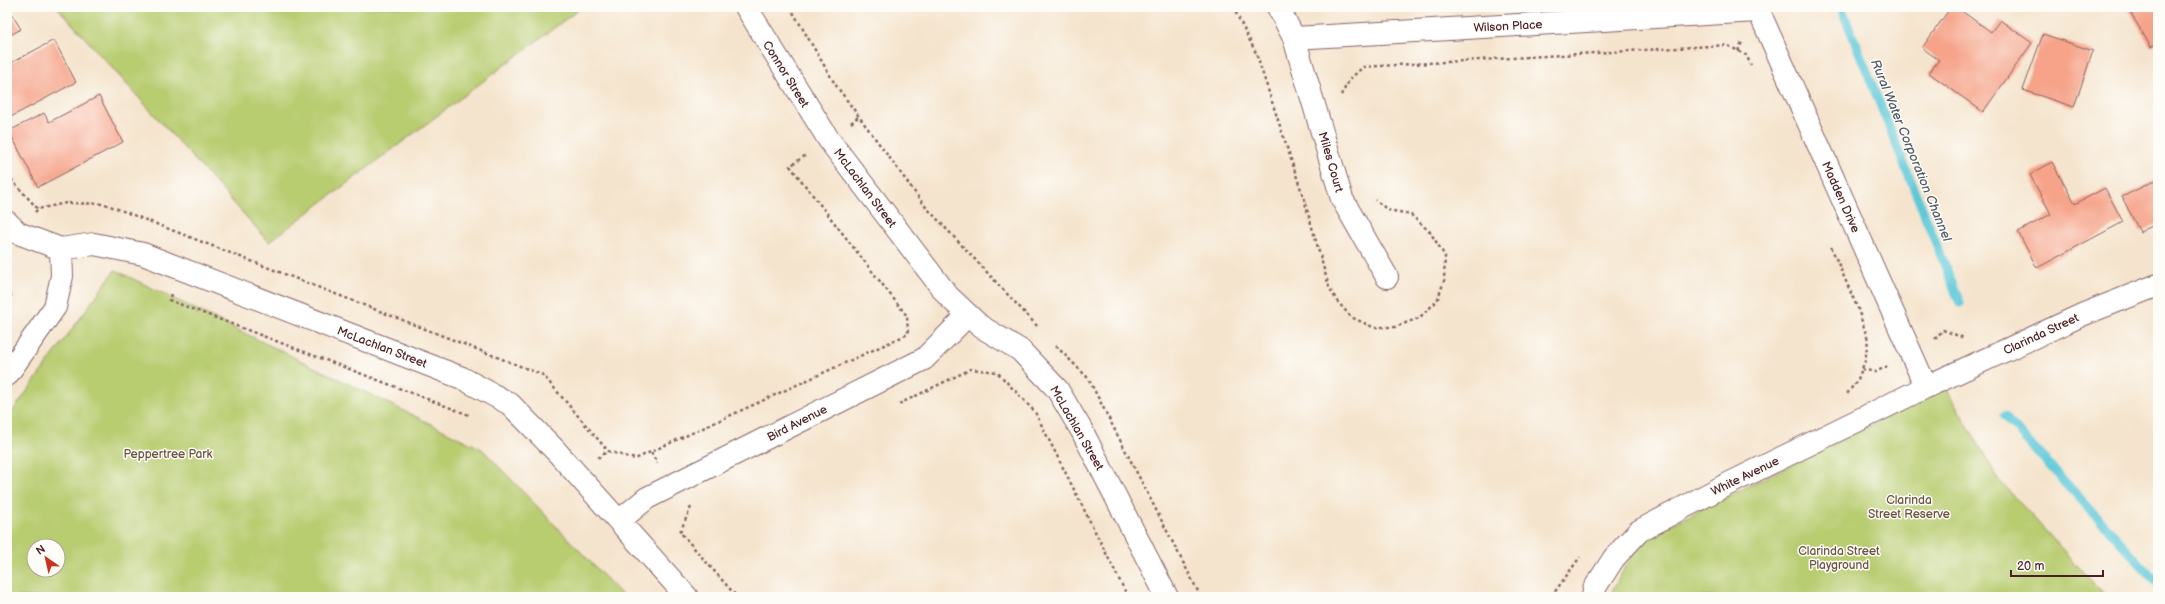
<svg xmlns="http://www.w3.org/2000/svg" width="2165" height="604" viewBox="0 0 2165 604" font-family="'Balsamiq Sans',sans-serif">
  <style>
    .green { fill: #b8cc70; stroke: #81764e; fill-rule: evenodd }
    .lines { fill: none; stroke-linecap: round; stroke-linejoin: round }
    .stream { stroke: #5fc9d9; stroke-width: 9 }
    .building { fill: #f6a389 }
    .minor-casing { stroke: #866464; stroke-width: 24 }
    .path { stroke: #866464; stroke-width: 2.5; stroke-dasharray: 3 3; stroke-linecap: butt }
    .minor { stroke: #fff; stroke-width: 22 }
    .labels { text-anchor: middle; stroke-width: 3; stroke-linejoin: round; paint-order: stroke }
    .street-label { font-size: 12px; fill: #4a1f2b; stroke: #fdfcf7 }
    .park-label { font-size: 12px; fill: #6b5340; stroke: #fdfcf7 }
    .water-label { font-size: 13px; font-style: italic; fill: #515a68; stroke: #fdfcf7 }
  </style>
  <rect width="100%" height="100%" fill="#fdfcf7"/>
  <filter id="ink" filterUnits="userSpaceOnUse"><feTurbulence type="fractalNoise" baseFrequency=".025" numOctaves="2"/><feDisplacementMap in="SourceGraphic" scale="8" xChannelSelector="R" yChannelSelector="G"/><feConvolveMatrix kernelMatrix="1 2 1 2 8 2 1 2 1" color-interpolation-filters="sRGB"/></filter>
  <filter id="wash" filterUnits="userSpaceOnUse"><feTurbulence type="fractalNoise" baseFrequency=".012" numOctaves="4" result="noise"/><feDisplacementMap in="SourceGraphic" scale="16" xChannelSelector="R" yChannelSelector="G"/><feGaussianBlur stdDeviation="0.9" result="paint"/><feColorMatrix in="noise" values="0 0 0 0 0 0 0 0 0 0 0 0 0 0 0 0 0 1.4 0 .05"/><feComposite in="paint" operator="in"/></filter>
  <g filter="url(#wash)">
    <rect width="100%" height="100%" fill="#f5e4cd"/>
    <!-- green -->
    <path class="green" d="M57 7H582L269 242Z
      M115 270 482 449 624 597H7V419ZM34 546H58V570H34Z
      M1946 388 1999 480 2106 597H1609L1625 567 1646 537Z"/>
    <g class="lines">
      <!-- stream -->
      <path class="stream" d="M1841 7 1960 303
        M2004 416 2158 583"/>
    </g>
    <g id="blocks">
      <!-- building -->
      <path class="building" d="M7 7 21 29 7 37Z
        M1951 7H1956L1991 32 2000 20 2032 43 1983 112 1929 73 1939 60 1922 48Z
        M2127 7H2158V43L2151 47Z
        M2043 34 2093 51 2074 107 2023 90Z
        M54 40 76 82 7 119V65Z
        M99 96 123 142 38 187 9 131 44 113 49 122Z
        M2052 162 2075 204 2105 188 2123 222 2037 268 2018 232 2051 214 2030 175Z
        M2158 179V223L2140 232 2122 197Z"/>
    </g>
  </g>
  <g filter="url(#ink)">
    <use href="#blocks" fill-opacity="0" stroke="#866464" stroke-width="1"/>
    <g class="lines">
      <!-- minor casing -->
      <g class="minor-casing">
        <path id="minor" d="M746 7 829 140 948 296 980 326 1020 350 1057 389 1082 431 1167 597
          M1278 7 1294 38 1342 199 1387 277
          M1757 7 1926 387
          M1294 38 1757 11
          M7 222 18 233 61 249 94 244 143 254 462 378 510 404 556 451 687 597
          M7 375 55 307 62 276 61 249
          M619 521 647 498 924 359 968 315
          M1593 597 1594 589 1614 558 1639 531 1722 487 1926 387 2084 314 2158 285"/>
      </g>
      <!-- path -->
      <path class="path" d="M790 7 835 84 925 206 1039 328
        M1233 7 1256 53 1304 199 1329 287 1337 301 1351 317 1373 327H1395L1419 318 1437 301 1444 281 1445 256 1430 232 1410 214 1388 210 1375 200
        M1738 51 1742 42
        M1341 95 1350 79 1363 67 1727 45 1746 55 1751 65
        M851 123 858 117
        M7 175 38 209
        M35 212 38 209 66 203 105 204 543 375 608 451 635 459 908 334 907 316 790 166 806 155
        M1831 247 1858 309 1868 340 1865 361 1858 379 1847 394
        M7 282 11 296 7 301
        M171 294 169 300 469 415
        M1935 339 1943 330 1964 338
        M1056 346 1088 378 1201 597
        M1862 369 1875 372 1888 366
        M899 404 971 369 997 372 1035 412 1128 597
        M651 452 657 463
        M598 458 608 451
        M691 507 680 532 737 597
        M1553 597 1554 593 1580 557"/>
      <!-- minor -->
      <use href="#minor" class="minor"/>
    </g>
  </g>
  <g class="labels">
    <!-- street labels -->
    <g class="street-label">
      <text transform="translate(1508 26) rotate(-3)" y="4">Wilson Place</text>
      <text transform="translate(786 74) rotate(58)" y="4">Connor Street</text>
      <text transform="translate(1331 162) rotate(74)" y="4">Miles Court</text>
      <text transform="translate(865 188) rotate(53)" y="4">McLachlan Street</text>
      <text transform="translate(1841 197) rotate(66)" y="4">Madden Drive</text>
      <text transform="translate(2041 334) rotate(-25)" y="4">Clarinda Street</text>
      <text transform="translate(382 347) rotate(21)" y="4">McLachlan Street</text>
      <text transform="translate(797 423) rotate(-27)" y="4">Bird Avenue</text>
      <text transform="translate(1077 428) rotate(60)" y="4">McLachlan Street</text>
      <text transform="translate(1745 476) rotate(-26)" y="4">White Avenue</text>
    </g>
    <!-- park labels -->
    <g class="park-label">
      <text x="168" y="458">Peppertree Park</text>
      <text x="1909" y="504">Clarinda<tspan x="1909" dy="14">Street Reserve</tspan></text>
      <text x="1839" y="555">Clarinda Street<tspan x="1839" dy="14">Playground</tspan></text>
    </g>
    <!-- water labels -->
    <g class="water-label">
      <text transform="translate(1912 150) rotate(68)" y="5">Rural Water Corporation Channel</text>
    </g>
  </g>
  <!-- margin -->
  <rect width="2165" height="604" fill="none" stroke="#fdfcf7" stroke-width="24"/>
  <!-- north arrow -->
  <g transform="translate(46 558) rotate(326)"><circle r="19" fill="#fdfcf7" stroke="#b5a4a5"/>
  <path d="M0-3L7 15L0 10L-7 15Z" fill="#c8321e"/>
  <text y="-6" font-size="11" font-weight="bold" text-anchor="middle" fill="#4a1f2b">N</text>
  </g>
  <!-- scale -->
  <path d="M2011 570v6h92v-6" fill="none" stroke="#4a1f2b" stroke-width="2"/>
  <text x="2017" y="570" font-size="12" fill="#4a1f2b" stroke="#fdfcf7" stroke-width="3" paint-order="stroke">20 m</text>
</svg>
